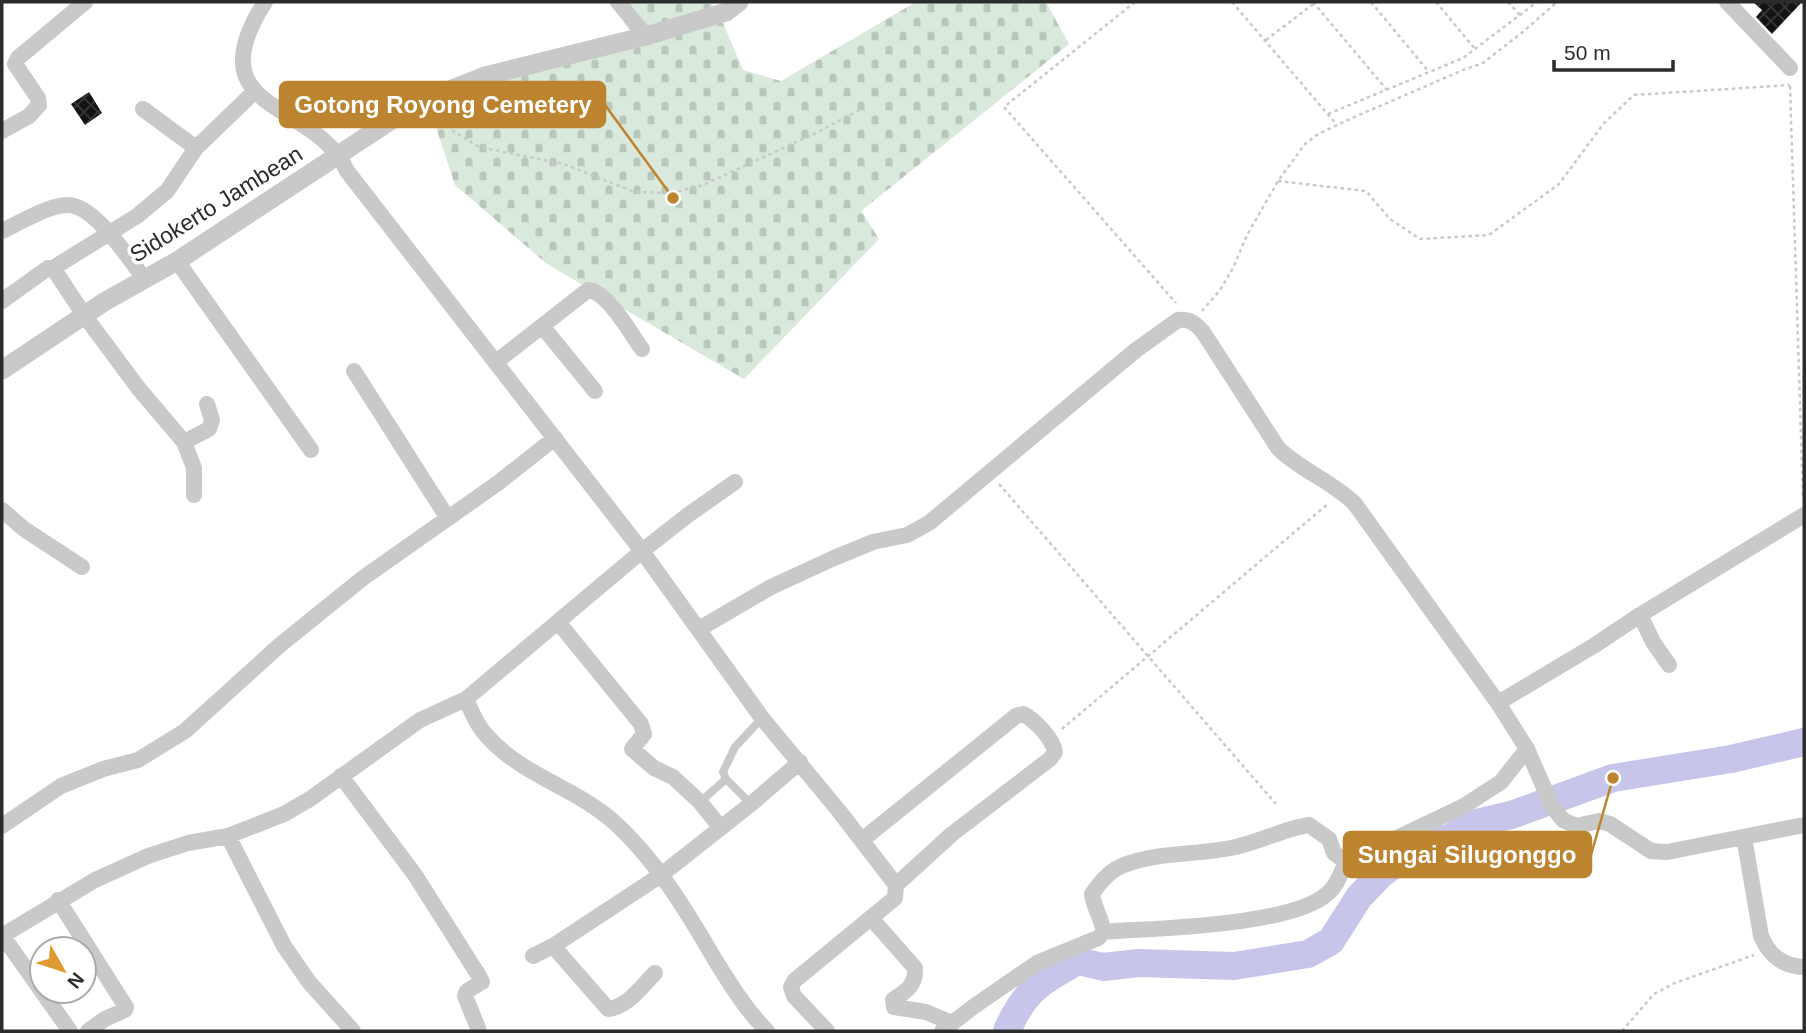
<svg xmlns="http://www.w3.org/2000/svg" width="1806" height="1033" viewBox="0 0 1806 1033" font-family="Arial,sans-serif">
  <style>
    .cemetery { fill: url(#cemetery-stones) }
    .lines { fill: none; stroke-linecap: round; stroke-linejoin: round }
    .river { stroke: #c7c5e9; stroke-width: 28 }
    .building { fill: url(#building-cross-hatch) }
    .path { stroke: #c9c9c9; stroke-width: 2.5; stroke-dasharray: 3.5 3.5; stroke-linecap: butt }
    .service { stroke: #c9c9c9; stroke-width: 8 }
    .minor { stroke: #c9c9c9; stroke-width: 16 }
    .tertiary { stroke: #c9c9c9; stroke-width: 19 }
    .labels { text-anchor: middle; stroke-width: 7; stroke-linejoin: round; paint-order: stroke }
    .street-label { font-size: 23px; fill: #2c2c2c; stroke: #fff }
    .leader { fill: none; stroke: #bd842f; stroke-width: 2.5 }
    .callout-dot { fill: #bd842f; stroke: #fff; stroke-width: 2.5 }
    .callout { fill: #bd842f; stroke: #bd842f; stroke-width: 2.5 }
    .callout-label { font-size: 24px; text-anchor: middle; font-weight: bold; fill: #fff }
  </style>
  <defs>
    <pattern id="cemetery-stones" width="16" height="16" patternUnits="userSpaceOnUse" patternTransform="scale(1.75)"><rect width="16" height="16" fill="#d9e9db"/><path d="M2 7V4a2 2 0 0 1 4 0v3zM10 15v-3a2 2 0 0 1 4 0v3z" fill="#bac8bc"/></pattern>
    <pattern id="building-cross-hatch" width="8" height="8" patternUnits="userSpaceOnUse" patternTransform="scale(1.75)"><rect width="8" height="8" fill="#131313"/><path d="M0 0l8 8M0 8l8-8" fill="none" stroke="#363636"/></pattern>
  </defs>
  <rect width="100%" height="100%" fill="#fff"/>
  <!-- cemetery -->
  <path class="cemetery" d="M610 2H710L723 23 743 70 781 81 916 2H1046L1069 44 861 211 879 239 744 379 547 264 455 185 429 106 483 84 641 47Z"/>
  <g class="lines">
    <!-- river -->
    <path class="river" d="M1007 1031C1024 991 1041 981 1078 961L1103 967 1139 963 1234 966 1308 954 1331 941 1359 897 1381 874 1416 849 1449 838 1477 823 1511 815 1613 778 1731 759 1804 742"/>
  </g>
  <!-- building -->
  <path class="building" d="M1753 2H1802L1772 34 1756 17 1762 10Z
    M89 92 102 113 85 125 71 104Z"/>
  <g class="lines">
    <!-- path -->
    <path class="path" d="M1135 2 1004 107 1176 303
      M1232 2 1337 125
      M1313 2 1387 90
      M1371 2 1429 72
      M1436 2 1475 49
      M1508 2 1520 15
      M1266 40 1316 2
      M1790 86 1803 499
      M445 111 450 129 479 147 564 164 634 192 672 193 703 185 816 133 861 109
      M1328 114 1463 58 1537 2
      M1278 181 1366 191 1390 219 1420 239 1489 235 1559 184 1604 123 1634 95 1790 85
      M1202 311 1220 290 1233 268 1247 235 1278 181 1305 144 1318 134 1350 119 1463 70 1483 63 1524 31 1557 2
      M999 484 1276 804
      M1062 729 1329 503
      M1622 1031 1654 994 1675 983 1754 955"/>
    <!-- service -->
    <path class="service" d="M726 779 751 804
      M700 802 726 779 723 772 735 747 762 718"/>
    <!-- minor -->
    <path class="minor" d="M265 2C193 114 316 100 347 171L642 551 762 718 839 811 896 885 895 898 794 981 791 987 794 996 827 1031
      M618 2 646 36
      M1727 2 1790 68
      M143 109 196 148
      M2 131 29 116 39 105 38 98 15 64 18 58 85 2
      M2 231C19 223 49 205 67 205 94 204 128 258 144 278
      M177 261 311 450
      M53 268 137 216 167 191 196 148 254 92
      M2 301 48 268H53L84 315 139 389 184 442 194 468V495
      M542 326 595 391
      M496 362 588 290C607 291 631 334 642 349
      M354 371 447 517
      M184 442 209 429 212 420 207 404
      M2 510 24 529 82 567
      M1640 615 1804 515
      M558 622 641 724 644 734 632 749 654 768 673 777 700 802 720 827
      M699 629 771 587 834 558 873 542 907 535 929 523 1136 350 1178 320C1190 319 1195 323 1203 332L1278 448C1301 471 1332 481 1355 504L1498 703 1527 749 1552 806 1563 820 1576 826 1599 821 1610 824 1651 851 1667 852 1804 825
      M466 699C472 712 477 726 487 736 521 775 576 788 614 822 656 860 686 910 714 958 730 984 746 1010 767 1031
      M1498 703 1595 645 1640 615 1653 642 1669 665
      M341 776 415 875 479 976 482 982 467 991 465 996 478 1028
      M2 826 61 786 103 769 138 760 185 731 280 645 363 578 498 483 555 438
      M228 836 284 946 309 982 353 1031
      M1744 837 1761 936C1769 955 1782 966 1804 967
      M862 840 1016 716 1023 714C1035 720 1053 739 1055 752L1050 759 952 834 896 885
      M58 900 126 1007 125 1010 105 1019 88 1031
      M871 918 915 968C916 986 906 991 893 1000L894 1007 926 1012 952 1023
      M1104 932C1155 928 1291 926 1327 894 1337 886 1341 873 1346 862
      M2 935 70 1031
      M2 936 95 880 148 856 188 843 228 836 284 814 310 799 420 720 466 699 642 551 688 515 735 482
      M553 946 608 1009C628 1007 641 987 655 973
      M533 956 553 946 661 875 751 804 800 762
      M942 1031 973 1007 1037 963 1098 938 1104 932C1101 917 1094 908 1092 894 1100 882 1110 870 1124 865 1157 852 1196 855 1231 848 1258 843 1282 829 1309 825L1329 839 1334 853 1346 862 1362 859 1399 837 1464 806 1501 782 1527 749"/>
    <!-- tertiary -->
    <path class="tertiary" d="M2 370 104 302 177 261 419 102 485 76 646 36 726 12 739 2"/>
  </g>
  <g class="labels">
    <!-- street labels -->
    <g class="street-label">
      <text transform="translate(216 204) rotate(-32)" y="8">Sidokerto Jambean</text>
    </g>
  </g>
  <!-- callouts -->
  <path class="leader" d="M673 198L605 105M1613 778L1591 855"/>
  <g class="callout-dot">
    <circle cx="673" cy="198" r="7"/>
    <circle cx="1613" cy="778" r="7"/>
  </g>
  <g class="callout">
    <rect x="280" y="82" width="325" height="45" rx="7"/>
    <rect x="1344" y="832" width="247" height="45" rx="7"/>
  </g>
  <g class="callout-label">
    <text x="443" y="113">Gotong Royong Cemetery</text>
    <text x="1467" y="863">Sungai Silugonggo</text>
  </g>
  <!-- border -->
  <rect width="1806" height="1033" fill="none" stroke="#2c2c2c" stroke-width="7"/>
  <!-- north arrow -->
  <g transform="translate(63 970) rotate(129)"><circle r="33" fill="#ffffff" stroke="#ababab" stroke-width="2"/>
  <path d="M0-5L12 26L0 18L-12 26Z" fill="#e19a30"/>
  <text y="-10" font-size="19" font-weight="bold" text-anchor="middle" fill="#2c2c2c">N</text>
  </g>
  <!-- scale -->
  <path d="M1554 60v10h119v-10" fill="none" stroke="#2c2c2c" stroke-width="3.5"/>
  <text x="1564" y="60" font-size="21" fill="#2c2c2c" stroke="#ffffff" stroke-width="5" paint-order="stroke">50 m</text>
</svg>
